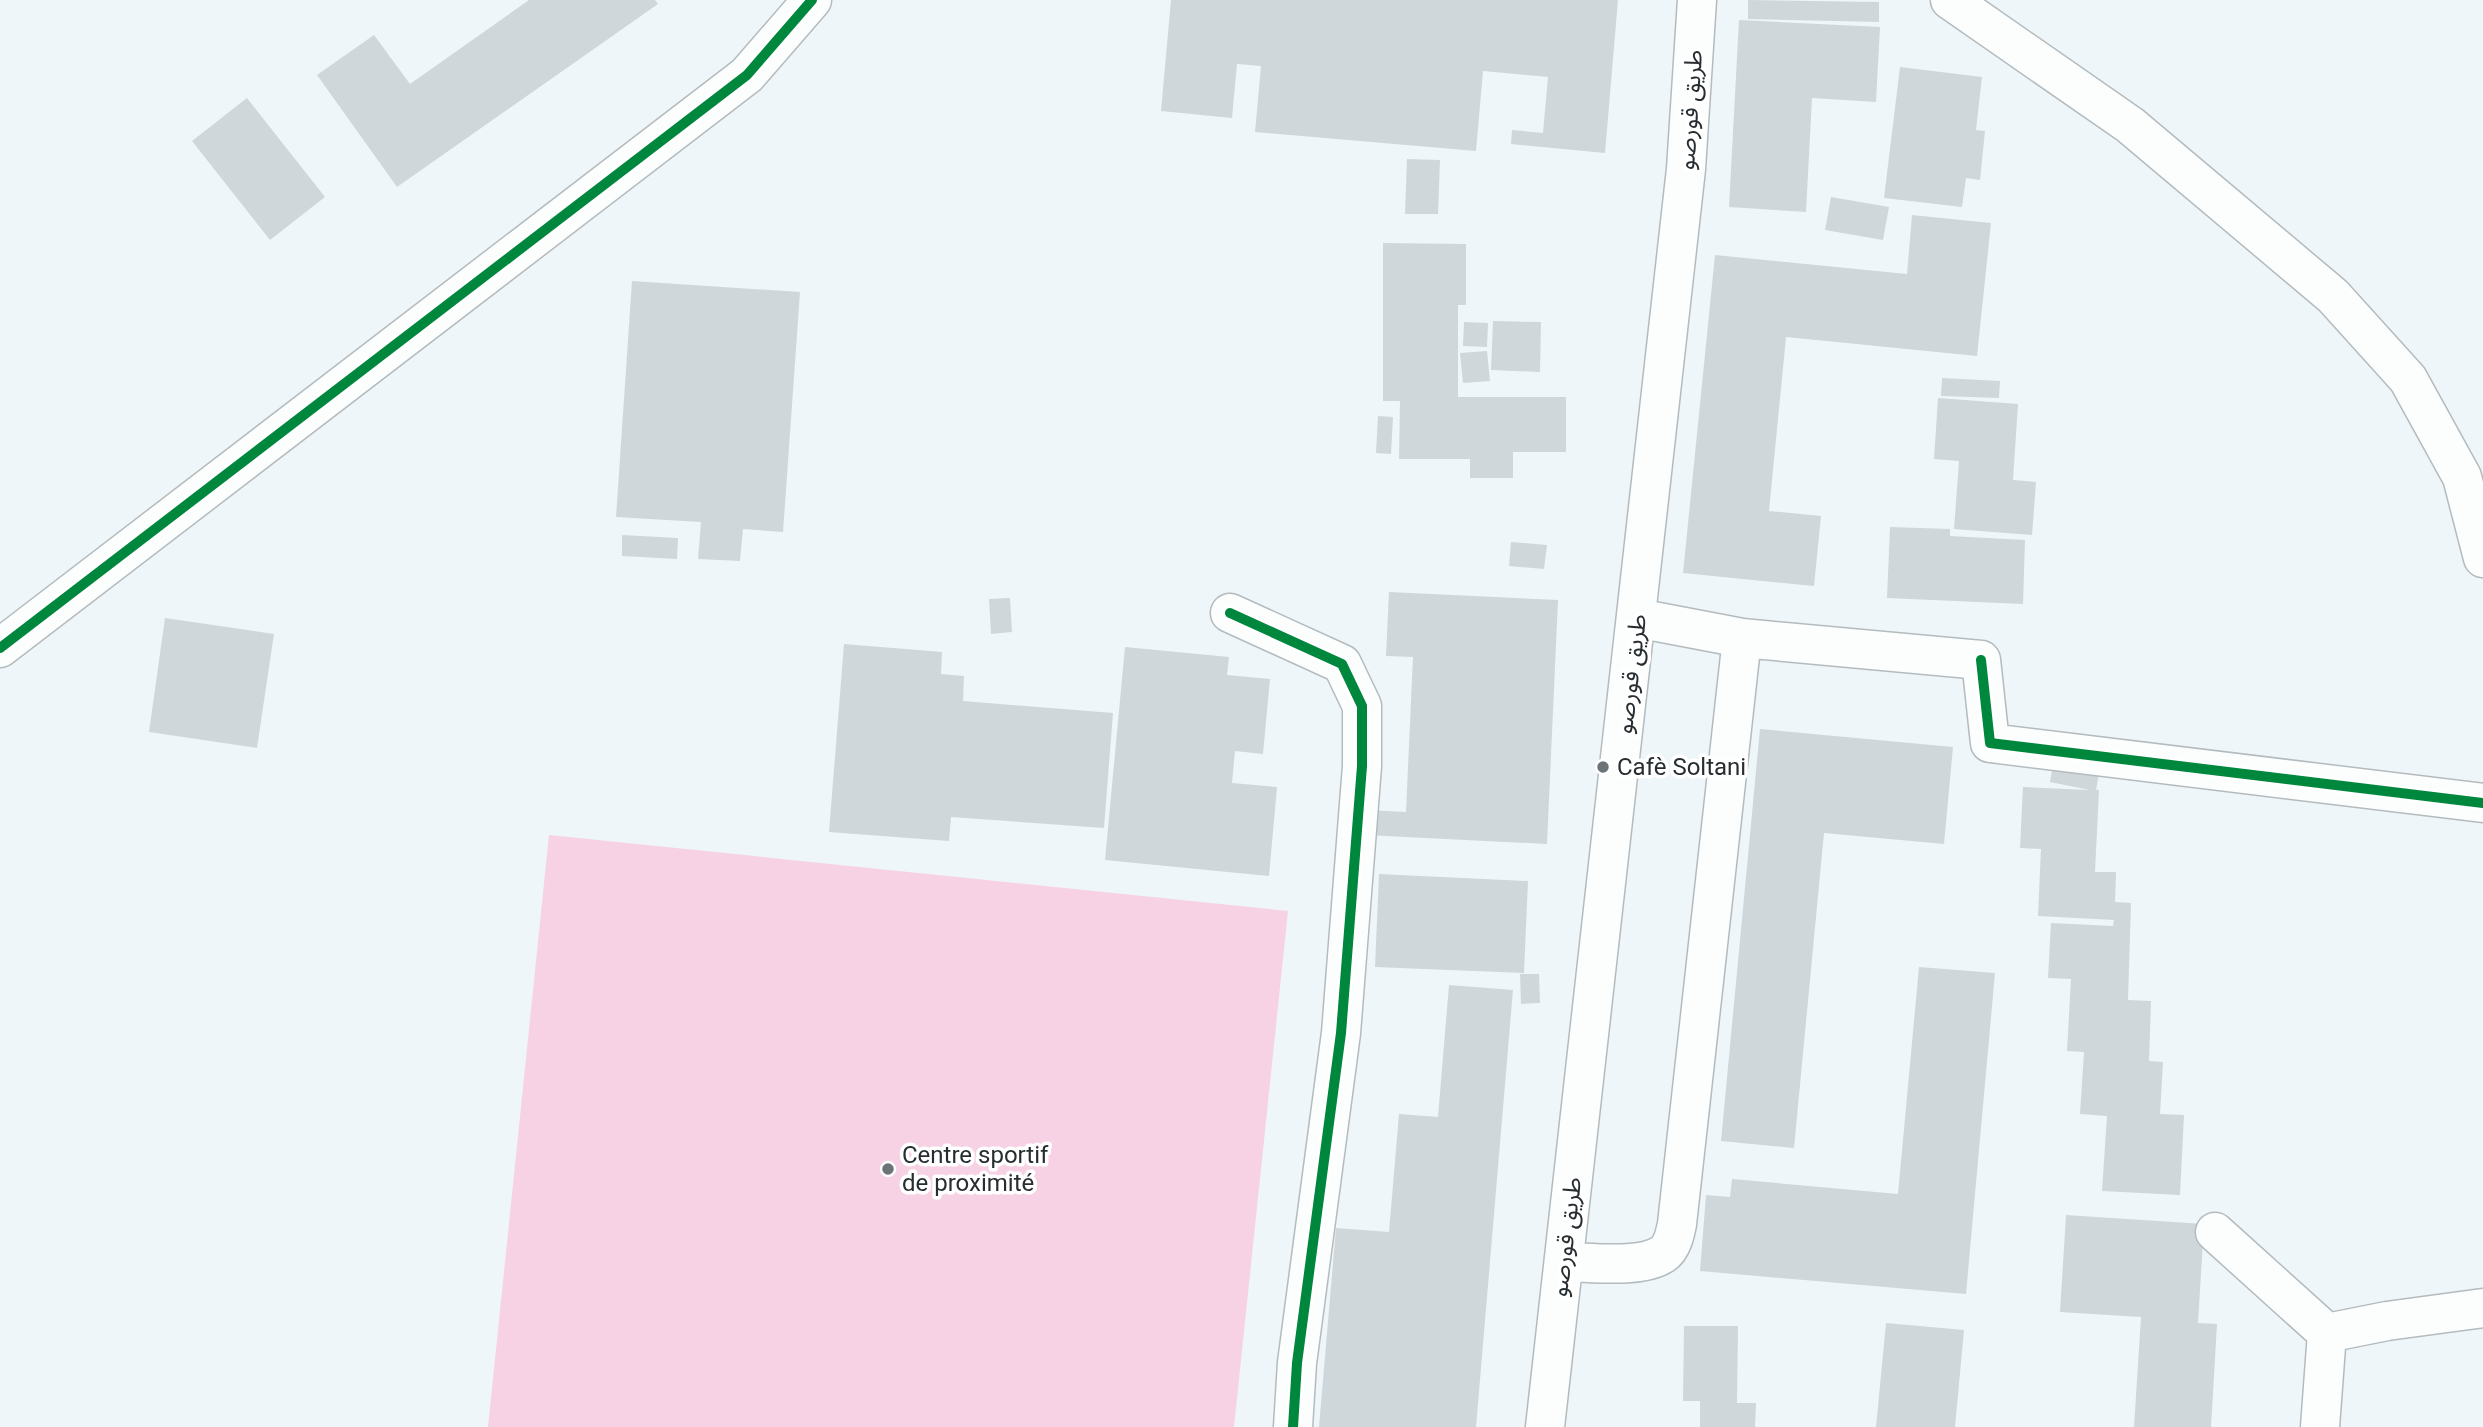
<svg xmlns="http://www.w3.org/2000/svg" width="2483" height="1427" viewBox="0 0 2483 1427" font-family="Roboto,'Noto Sans Arabic',sans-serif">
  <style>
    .green { fill: #f7d2e5 }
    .building { fill: #d0d7da }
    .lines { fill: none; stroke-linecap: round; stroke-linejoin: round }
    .minor-casing { stroke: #b4bbbe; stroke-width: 41 }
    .major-casing { stroke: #b4bbbe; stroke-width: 41 }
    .minor { stroke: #fcfefe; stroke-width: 38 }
    .major { stroke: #fcfefe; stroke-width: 38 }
    .cycleway-casing { stroke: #fff; stroke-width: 15 }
    .cycleway { stroke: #00873e; stroke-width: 10 }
    .poi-dot { fill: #6d7477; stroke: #fff; stroke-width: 2.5 }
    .labels { text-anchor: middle; stroke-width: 7; stroke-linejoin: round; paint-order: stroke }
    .street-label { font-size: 24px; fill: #272e31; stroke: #fff }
    .poi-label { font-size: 24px; fill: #272e31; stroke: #fff; text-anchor: start }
  </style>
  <rect width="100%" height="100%" fill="#eef6fa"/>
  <!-- green -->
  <path class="green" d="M549 835 1288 911 1234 1427H488Z"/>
  <!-- building -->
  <path class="building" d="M529 0H655L658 4 397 187 317 75 374 35 410 84Z
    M1171 0H1618L1605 153 1511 144 1512 130 1543 133 1548 77 1483 71 1476 151 1255 132 1261 66 1237 64 1232 118 1161 111Z
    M1748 0 1879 2V22L1748 19Z
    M1739 20 1880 27 1876 102 1812 98 1806 212 1729 207Z
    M1900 67 1982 77 1976 130 1985 131 1980 180 1966 178 1962 207 1884 198Z
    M247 98 325 197 270 240 192 141Z
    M1407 159 1440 160 1438 214H1405Z
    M1831 197 1889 207 1883 240 1825 230Z
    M1912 215 1991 223 1977 356 1786 337 1769 511 1821 516 1814 586 1683 573 1715 255 1907 274Z
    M1383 243 1466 244V305H1458V397H1566V452H1513V478H1470V459H1399L1400 401H1383Z
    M632 281 800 292 783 532 743 529 740 561 698 559 701 522 616 517Z
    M1493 321 1541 322 1540 372 1491 370Z
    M1464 322 1488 323 1487 347 1463 346Z
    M1487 351 1490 381 1463 383 1460 353Z
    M1942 378 2000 381 1999 398 1941 396Z
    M1938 398 2018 404 2013 480 2036 482 2032 535 1954 529 1959 461 1934 459Z
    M1378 416 1393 417 1391 454 1376 453Z
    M1890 527 1950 529V536L2025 540 2023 604 1887 598Z
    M622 535 678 538 677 559 622 556Z
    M1511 542 1547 545 1544 569 1509 566Z
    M1389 592 1558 600 1547 844 1365 835 1366 810 1406 812 1413 657 1386 656Z
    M1010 598 1012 632 991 634 989 599Z
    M165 618 274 634 257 748 149 732Z
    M844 644 942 652 941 674 964 676 963 701 1113 713 1104 828 951 817 949 841 829 832Z
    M1125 647 1229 657 1227 675 1270 679 1263 754 1235 751 1232 783 1277 787 1269 876 1105 860Z
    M1760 729 1953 747 1944 844 1824 833 1794 1148 1721 1141Z
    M2053 764 2099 774 2096 790H2099L2095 872H2116L2115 902 2131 903 2128 1000 2151 1001 2149 1061 2163 1062 2160 1114 2184 1115 2180 1195 2102 1191 2107 1116 2080 1114 2084 1052 2067 1051 2071 979 2048 978 2051 923 2113 926 2114 920 2038 916 2041 849 2020 848 2023 787 2090 790 2050 782Z
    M1379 874 1528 881 1524 973 1375 967Z
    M1919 967 1995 973 1966 1294 1700 1271 1706 1195 1730 1197 1732 1179 1898 1194Z
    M1520 974H1539L1540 1003 1521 1004Z
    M1449 985 1513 990 1476 1427H1319L1336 1228 1389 1232 1399 1114 1438 1117Z
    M2066 1215 2204 1224 2198 1323 2217 1324 2211 1427H2134L2141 1317 2060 1312Z
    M1886 1323 1964 1330 1955 1427H1876Z
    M1684 1326H1738L1737 1403H1756L1755 1427H1700V1401H1683Z"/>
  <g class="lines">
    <!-- minor casing -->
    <g class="minor-casing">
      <path id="minor" d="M1230 613 1342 664 1362 706V766L1341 1033 1297 1363 1293 1427
        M1742 638 1981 660 1990 743 2483 803
        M0 648 747 75 812 0
        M2215 1232 2327 1333 2387 1321 2483 1308
        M1564 1262C1590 1262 1641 1269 1663 1254 1672 1248 1675 1234 1677 1224L1742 638 1637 618
        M2320 1427 2327 1333"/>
    </g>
    <!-- major casing -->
    <g class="major-casing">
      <path id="major" d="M1950 0 2130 125 2333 296 2408 379 2462 477 2483 558
        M1545 1427 1686 169 1697 0"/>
    </g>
    <!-- minor -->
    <use href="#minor" class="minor"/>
    <!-- major -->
    <use href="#major" class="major"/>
    <!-- cycleway casing -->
    <g class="cycleway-casing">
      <path id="cycleway" d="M1230 613 1342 664 1362 706V766L1341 1033 1297 1363 1293 1427
        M0 648 747 75 812 0
        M1981 660 1990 743 2483 803"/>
    </g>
    <!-- cycleway -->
    <use href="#cycleway" class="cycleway"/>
  </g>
  <!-- markers -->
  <g class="poi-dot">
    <circle cx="1603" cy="767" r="7"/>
    <circle cx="888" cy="1169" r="7"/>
  </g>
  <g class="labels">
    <!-- street labels -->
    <g class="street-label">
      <text transform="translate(1690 110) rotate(-86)" y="8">طريق قورصو</text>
      <text transform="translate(1631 674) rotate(-83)" y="8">طريق قورصو</text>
      <text transform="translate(1566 1237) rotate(-83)" y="8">طريق قورصو</text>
    </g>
    <!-- poi labels -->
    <g class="poi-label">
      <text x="1617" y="775">Cafè Soltani</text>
      <text x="902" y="1163">Centre sportif<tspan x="902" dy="28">de proximité</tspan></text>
    </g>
  </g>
</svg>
